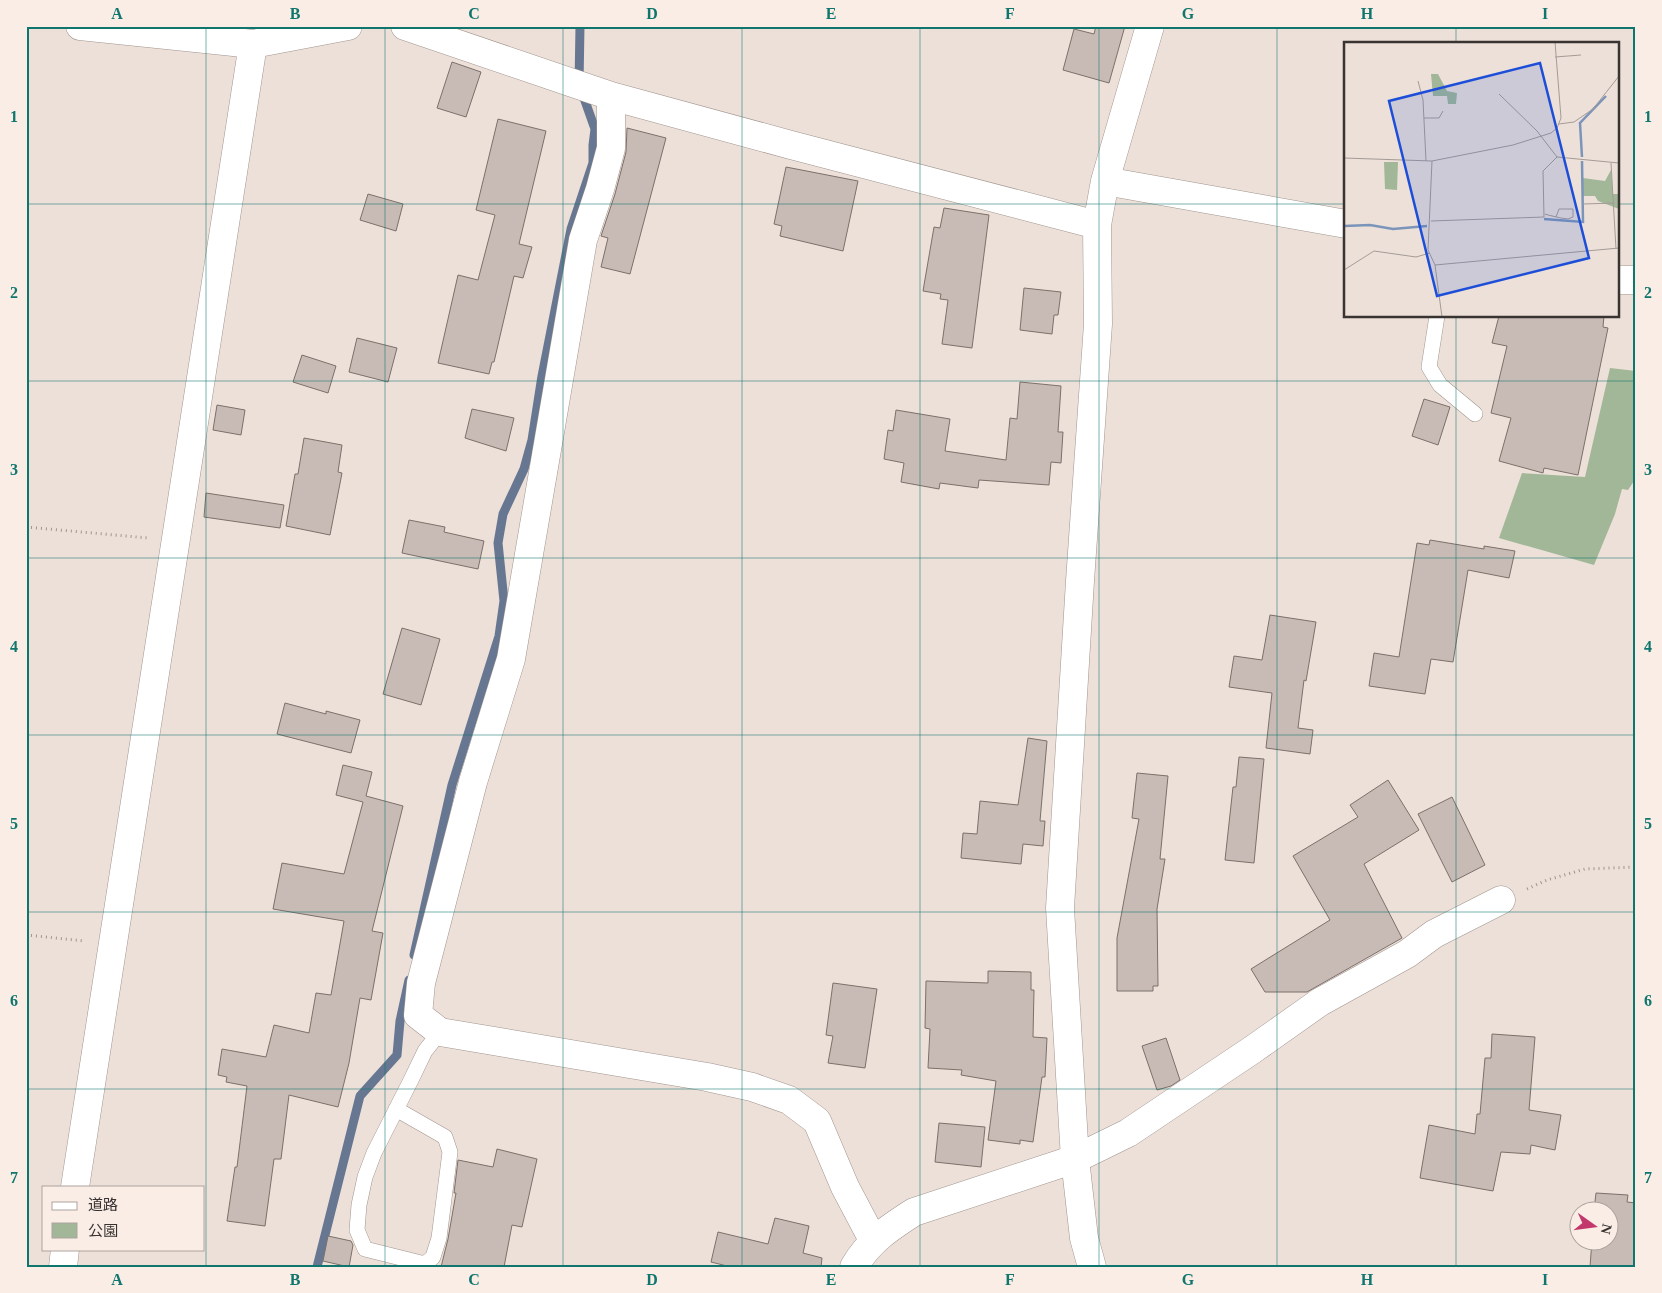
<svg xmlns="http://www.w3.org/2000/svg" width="1662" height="1293" viewBox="0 0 1662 1293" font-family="'Times New Roman','Noto Sans JP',serif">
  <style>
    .green { fill: #a2b798 }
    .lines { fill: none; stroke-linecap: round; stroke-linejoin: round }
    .stream { stroke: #677791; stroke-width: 9 }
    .building { fill: #c8bbb5; stroke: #7b706a }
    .service-casing { stroke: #a1958f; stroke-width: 16 }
    .minor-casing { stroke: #a1958f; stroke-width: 29 }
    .tertiary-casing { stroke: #a1958f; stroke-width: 29 }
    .path { stroke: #9e948f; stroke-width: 3; stroke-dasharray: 1 4; stroke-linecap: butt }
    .service { stroke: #fff; stroke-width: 15 }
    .minor { stroke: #fff; stroke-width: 28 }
    .tertiary { stroke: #fff; stroke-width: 28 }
    .grid { fill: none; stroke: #0f766e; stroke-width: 1; stroke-opacity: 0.55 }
    .inset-river { fill: none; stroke: #7b94ba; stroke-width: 2.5 }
    .inset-road { fill: none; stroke: #a59b96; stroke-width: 1 }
    .view { fill: #1d4ed8; fill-opacity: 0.15; stroke: #1d4ed8; stroke-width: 2.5 }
    .inset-edge { fill: none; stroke: #393432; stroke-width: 2.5 }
    .neatline { fill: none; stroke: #0f766e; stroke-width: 2 }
    .grid-label { font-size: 16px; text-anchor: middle; font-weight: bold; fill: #0f766e }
  </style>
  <rect width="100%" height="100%" fill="#ede0d9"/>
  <!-- green -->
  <path class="green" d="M1610 368 1636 371V481H1634L1628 490 1622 489 1615 514 1594 565 1499 538 1522 473 1585 477Z"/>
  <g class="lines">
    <!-- stream -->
    <path class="stream" d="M414 955 452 785 499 636 504 601 498 543 503 514 524 469 532 440 542 376 571 229 593 163V145L595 129 579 84 580 26
      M317 1267 360 1096 397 1055 400 1021 409 980"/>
  </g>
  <!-- building -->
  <path class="building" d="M1096 26H1125L1109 83 1063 70 1074 29 1094 34Z
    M452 62 481 72 466 117 437 108Z
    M498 119 546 131 519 244 532 247 523 278 514 276 494 362H492L489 374 438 363 458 275 478 280 495 215 476 210Z
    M627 128 666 138 630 274 601 267 608 238 601 236 615 194 626 152Z
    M786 167 858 181 843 251 780 236 782 226 774 224Z
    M368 194 403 204 396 231 360 220Z
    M944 208 989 215 972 348 942 344 948 300 940 299 941 294 923 291 934 227 940 228Z
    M1024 288 1061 292 1058 315H1054L1052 334 1020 330Z
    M1499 316H1604L1603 327 1608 328 1578 475 1544 468 1543 473 1499 461 1511 418 1491 413 1507 346 1492 343Z
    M357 338 397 348 388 382 349 372Z
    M302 355 336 366 328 393 293 382Z
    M1020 382 1061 386 1058 432H1063L1061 463 1051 462 1049 485 979 480 978 488 940 483 939 489 901 482 904 463 884 459 888 430 893 431 896 410 950 419 945 451 1006 460 1010 418 1017 419Z
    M1424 399 1450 407 1438 445 1412 436Z
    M217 405 245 410 241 435 213 430Z
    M472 409 514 418 506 451 465 438Z
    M304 438 342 445 338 472 342 473 330 535 286 526 295 474H298Z
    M206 493 284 505 280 528 204 517Z
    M409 520 445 527 444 532 484 541 478 569 402 553Z
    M1430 540 1484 549V546L1515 551 1509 578 1468 570 1453 662 1431 659 1425 694 1369 686 1374 653 1399 657 1417 543 1429 545Z
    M1270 615 1316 622 1306 681 1304 680 1298 728 1313 730 1310 754 1266 748 1272 693 1229 687 1234 656 1262 660Z
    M402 628 440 639 421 705 383 694Z
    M285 703 326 714V711L360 720 351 753 277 734Z
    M1028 738 1047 741 1040 821H1045L1043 846 1023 844 1021 864 961 858 963 833 977 834 980 801 1018 805Z
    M1239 757 1264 759 1254 863 1225 860 1233 787H1236Z
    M343 765 372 772 366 796 403 806 372 931 383 933 371 1000 360 998 349 1063 338 1107 289 1095 281 1159H274L265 1226 227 1221 235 1167H237L247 1086 226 1082 227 1077 218 1075 222 1049 266 1057 274 1025 309 1033 316 993 331 995 344 921 273 909 282 863 344 874 363 802 336 795Z
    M1137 773 1168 776 1160 859H1165L1157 909 1158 986H1153V991H1117V938L1139 819 1132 818Z
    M1388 780 1419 830 1364 864 1402 938 1307 992H1265L1251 969 1330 920 1293 856 1358 817 1350 805Z
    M1452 797 1485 865 1452 882 1418 814Z
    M988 971 1031 972V990H1034L1033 1037 1047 1038 1045 1077H1042L1033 1142 1020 1140V1144L988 1140 996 1081 961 1075 962 1070 928 1068 930 1029 925 1028 926 981 988 983Z
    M833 983 877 989 865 1068 828 1063 833 1036 826 1035Z
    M1492 1034 1535 1037 1529 1110 1561 1115 1555 1150 1531 1145 1530 1154 1501 1152 1493 1191 1420 1178 1429 1125 1475 1134 1477 1114H1480L1485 1058H1491Z
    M1166 1038 1180 1080 1171 1086 1157 1090 1142 1046Z
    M939 1123 985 1127 981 1167 935 1162Z
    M497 1149 537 1159 522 1227 512 1225 504 1267H441L448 1239 456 1193H454L458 1160 493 1167Z
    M1596 1193 1628 1195 1627 1202 1636 1203V1267H1590L1592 1240H1610V1210H1594Z
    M775 1218 809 1226 803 1253 822 1258 821 1267H731L711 1262 718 1232 768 1244Z
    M328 1236 351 1241 353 1245 349 1267 323 1261Z"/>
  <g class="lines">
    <!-- service casing -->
    <g class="service-casing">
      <path id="service" d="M1437 316 1429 367 1440 385 1475 414
        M396 1109 445 1137 450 1152 439 1238 433 1257 425 1264 365 1249 357 1230 359 1205 365 1177 374 1153 411 1080 425 1051 440 1032"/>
    </g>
    <!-- minor casing -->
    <g class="minor-casing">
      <path id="minor" d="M80 26 253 44 348 26
        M405 26 611 96 791 145 1097 225
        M611 96V148L600 189 583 240 511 659 473 782 421 983 418 1015 440 1032 707 1077 752 1087 789 1100 817 1121 845 1187 873 1240
        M1105 181 1346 224
        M1618 280H1636
        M1075 1159 1128 1133 1252 1050 1320 1002 1407 954 1434 934 1501 900
        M75 1187 253 44
        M63 1267 65 1249
        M1092 1267 1084 1238 1075 1159 1060 908 1080 581 1098 324 1097 225 1105 181 1150 26"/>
    </g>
    <!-- tertiary casing -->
    <g class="tertiary-casing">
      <path id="tertiary" d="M854 1267C869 1241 889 1228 914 1212L1075 1159"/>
    </g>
    <!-- path -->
    <path class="path" d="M26 527 148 538
      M1527 889 1547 880 1585 869 1636 867
      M26 935 85 941"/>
    <!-- service -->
    <use href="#service" class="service"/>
    <!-- minor -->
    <use href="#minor" class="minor"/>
    <!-- tertiary -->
    <use href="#tertiary" class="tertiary"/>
  </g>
  <!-- grid -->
  <path class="grid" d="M206 26V1267M385 26V1267M563 26V1267M742 26V1267M920 26V1267M1099 26V1267M1277 26V1267M1456 26V44M26 204H1346M1618 204H1636M1456 316V1267M26 381H1636M26 558H1636M26 735H1636M26 912H1636M26 1089H1636"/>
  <!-- overview -->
  <g transform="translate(1344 42)">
    <rect width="275" height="275" fill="#ede0d9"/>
    <path d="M87 32H94L103 49 113 51 112 62H104L103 54H89ZM40 120H54L53 148 41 147ZM267 128 269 152H275V167L254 159 251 154H239L238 151 239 136 261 139Z" fill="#a2b798"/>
    <path class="inset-river" d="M238 115 236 81 262 54M200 177 239 180 238 119M0 184 26 183 49 187 83 184"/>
    <path class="inset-road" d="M211 15 237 13M74 39 79 58 82 119M155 52 193 89 213 115 275 121M80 76H95L99 69M215 82 230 80 249 67 275 34M0 116 88 119 169 103 207 91 213 86 217 76 211 0M88 119 84 208 91 223 98 275M267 121 272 207M239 162 271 161M201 172 204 173 217 176 224 177 229 175V167H215L212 175M87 179 200 175 199 129 213 115M91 223 275 206M0 228 30 209 72 215 86 211"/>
    <path class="view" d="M196 21 245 216 93 254 45 59Z"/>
    <rect width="275" height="275" class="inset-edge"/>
  </g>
  <!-- border -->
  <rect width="1662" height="1293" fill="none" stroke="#faede6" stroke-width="55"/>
  <!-- legend -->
  <rect x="42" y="1186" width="162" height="65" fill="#faede6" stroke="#ada39e"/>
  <rect x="52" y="1202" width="25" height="8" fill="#ffffff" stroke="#ada39e"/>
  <text x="88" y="1210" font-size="15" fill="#393432">道路</text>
  <rect x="52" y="1223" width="25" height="15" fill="#a2b798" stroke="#ada39e"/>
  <text x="88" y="1236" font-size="15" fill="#393432">公園</text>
  <!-- north arrow -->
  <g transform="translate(1594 1226) rotate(104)"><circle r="24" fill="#faede6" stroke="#ada39e"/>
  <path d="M0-4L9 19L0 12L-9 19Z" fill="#c3386c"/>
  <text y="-8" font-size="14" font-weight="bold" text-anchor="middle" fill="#393432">N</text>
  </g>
  <rect x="28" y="28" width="1606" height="1238" class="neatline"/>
  <g class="grid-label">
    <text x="117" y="19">A</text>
    <text x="295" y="19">B</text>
    <text x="474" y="19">C</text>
    <text x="652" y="19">D</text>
    <text x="831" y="19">E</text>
    <text x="1010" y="19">F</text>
    <text x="1188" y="19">G</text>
    <text x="1367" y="19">H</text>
    <text x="1545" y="19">I</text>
    <text x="14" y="122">1</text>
    <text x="1648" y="122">1</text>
    <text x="14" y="298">2</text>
    <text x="1648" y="298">2</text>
    <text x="14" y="475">3</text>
    <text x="1648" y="475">3</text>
    <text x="14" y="652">4</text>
    <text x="1648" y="652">4</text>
    <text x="14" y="829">5</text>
    <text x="1648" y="829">5</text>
    <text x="14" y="1006">6</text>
    <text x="1648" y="1006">6</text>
    <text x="14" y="1183">7</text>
    <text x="1648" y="1183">7</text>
    <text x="117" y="1285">A</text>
    <text x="295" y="1285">B</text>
    <text x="474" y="1285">C</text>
    <text x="652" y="1285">D</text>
    <text x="831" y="1285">E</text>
    <text x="1010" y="1285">F</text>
    <text x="1188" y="1285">G</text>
    <text x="1367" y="1285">H</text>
    <text x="1545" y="1285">I</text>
  </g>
</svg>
